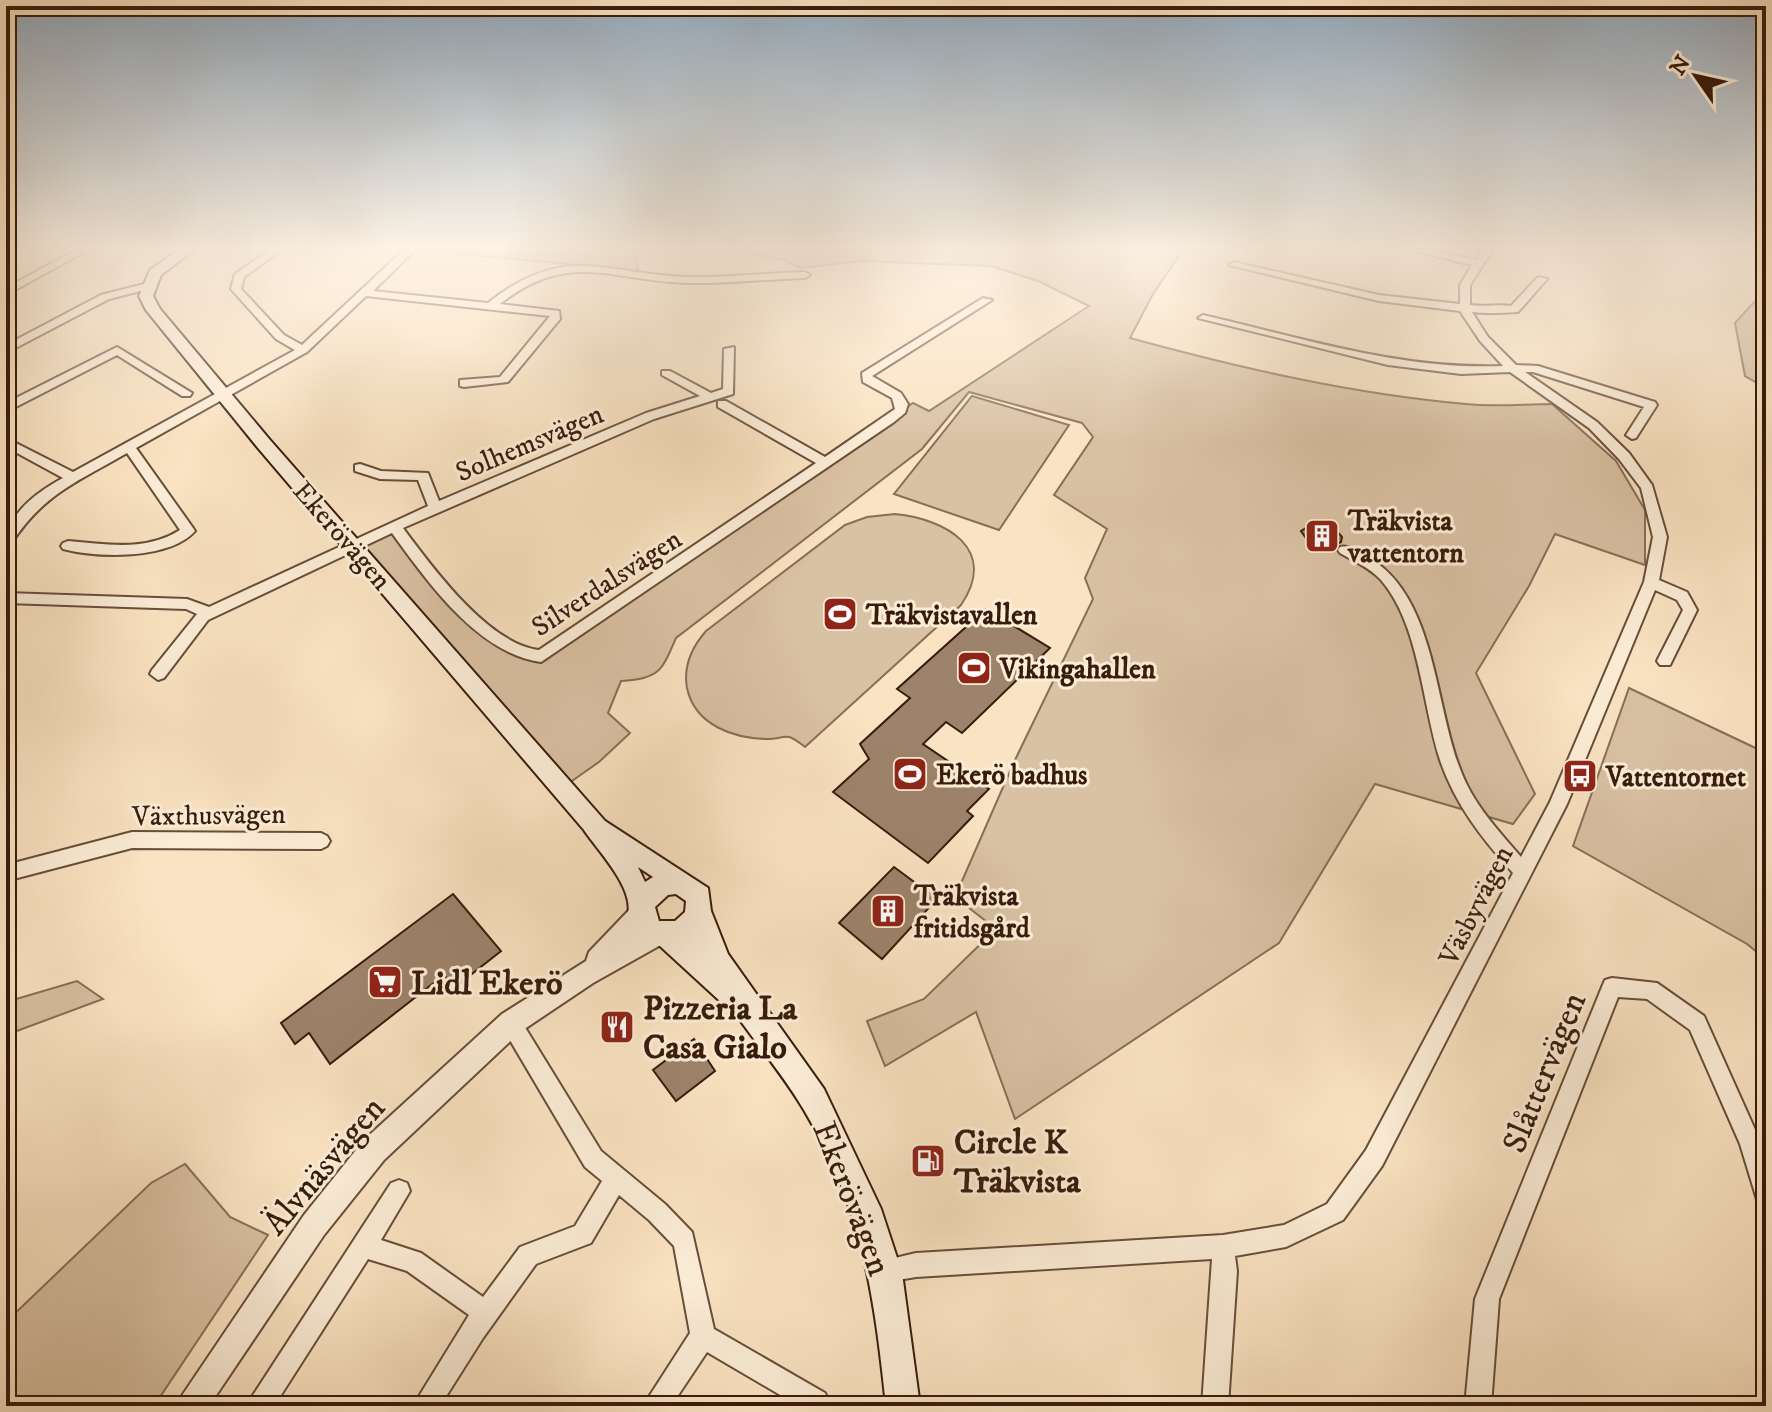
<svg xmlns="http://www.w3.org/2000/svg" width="1772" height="1412" viewBox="0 0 1772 1412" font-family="'IM FELL DW Pica',serif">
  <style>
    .green { fill: #d9c1a3; stroke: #886e58; stroke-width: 2 }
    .building { fill: #9d836b; stroke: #381b0c; stroke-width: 2 }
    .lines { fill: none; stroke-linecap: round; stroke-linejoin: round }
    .minor-casing { stroke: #684d3a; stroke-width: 4 }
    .tertiary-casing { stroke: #684d3a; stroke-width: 4 }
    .secondary-casing { stroke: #381b0c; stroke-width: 4 }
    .minor { fill: #fcedd7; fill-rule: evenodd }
    .tertiary { fill: #fcedd7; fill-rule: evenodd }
    .secondary { fill: #fcedd7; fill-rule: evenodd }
    .labels { text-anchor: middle; stroke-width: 6; stroke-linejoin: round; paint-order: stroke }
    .street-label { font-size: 28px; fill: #381b0c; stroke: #fcedd7 }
    .poi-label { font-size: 28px; font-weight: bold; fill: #381b0c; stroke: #fcedd7; text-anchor: start }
    .near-poi-label { font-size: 34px; font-weight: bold; fill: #381b0c; stroke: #fcedd7; text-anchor: start }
    .near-street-label { font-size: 34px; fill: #381b0c; stroke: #fcedd7 }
  </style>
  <rect width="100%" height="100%" fill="#fae3c2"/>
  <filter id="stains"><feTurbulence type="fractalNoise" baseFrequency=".0025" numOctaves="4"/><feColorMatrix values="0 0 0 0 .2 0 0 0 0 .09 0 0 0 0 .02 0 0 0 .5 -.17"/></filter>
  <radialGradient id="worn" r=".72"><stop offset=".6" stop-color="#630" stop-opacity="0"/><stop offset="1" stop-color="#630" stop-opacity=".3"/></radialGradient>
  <!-- green -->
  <path class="green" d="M461 246H664L633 248 639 271 454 253Z
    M718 246H1186L1153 294 1130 338C1240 368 1352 394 1466 404 1494 407 1524 404 1552 404L1616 461 1645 510V565L1555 534 1529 586 1476 673 1535 794 1513 824 1375 784 1279 943 1015 1119 976 1012 885 1066 867 1021 924 999 996 929 955 897 1014 762 1093 599 1085 578 1107 529 1054 495 1093 437 1082 423 969 392 922 449 676 638C661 673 659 678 621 681L608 713 630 733 599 762 562 788 351 546 394 526 464 610 529 658 668 572 913 403 929 411 1089 306 1038 281 991 266 861 261 800 268 784 260Z
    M1766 289V388L1745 376 1735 323Z
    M972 396 1069 425 999 530 894 494Z
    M895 514C946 519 999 549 961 605L805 747C801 744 794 738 789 737 783 736 776 739 770 739 735 739 695 726 687 688 683 666 692 647 706 631L845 525 867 517Z
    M1629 688 1766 753V971L1758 953 1747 944 1573 846Z
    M77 981 103 999 6 1035V1002Z
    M185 1164 230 1217 268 1235 154 1406H6V1322L151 1183Z"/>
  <!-- building -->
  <path class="building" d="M1314 523 1334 528 1342 537 1341 542 1328 549 1310 544 1301 531Z
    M986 609 1050 648 962 733 946 722 923 744 989 789 967 811 973 816 928 863 833 792 869 759 860 744 910 698 897 689Z
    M894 867 937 899 882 959 839 923Z
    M453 894 501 951 454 988 444 975 330 1064 309 1033 295 1044 281 1023Z
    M694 1039 715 1071 676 1101 653 1070Z"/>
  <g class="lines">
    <!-- minor casing -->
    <g class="minor-casing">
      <path id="minor" d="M83 246H95L6 295V288Z
        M276 246H287L244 277 241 289 284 335 302 345 408 246H419L373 291 488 303C565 242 602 274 688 277 727 278 766 273 805 272L810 275 805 278C766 279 727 284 688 283 611 281 569 249 500 304L559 311 560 319 508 382 464 387 460 386V380L500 377 550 316 366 296 307 352 136 448 193 528 195 531C169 560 98 558 63 549L61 546 63 543 68 541C106 544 146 552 180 530L127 453C77 482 43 494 11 544L6 546C6 514 37 492 63 478L6 447V438L73 472 295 350 276 339 231 289 235 274Z
        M1394 246H1411L1476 260 1485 246H1495L1470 285V305C1486 307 1497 304 1511 306L1538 277 1547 279 1518 312C1502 313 1488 314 1472 312L1488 337 1516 365 1538 366 1655 402 1657 405 1636 438 1632 439 1626 435 1644 407 1533 372H1525L1597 422 1629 453 1652 485 1667 537 1659 580 1687 592 1697 610 1670 665H1660L1657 661 1683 610 1677 600 1655 590 1567 804 1382 1166 1343 1220 1286 1247 1235 1256 1237 1271 1228 1406H1202L1212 1259 916 1277 886 1282 878 1278 874 1270 878 1262 916 1253 1223 1235 1284 1225 1327 1204 1366 1150 1513 873C1482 839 1455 804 1440 760 1422 705 1420 625 1381 580 1370 568 1354 561 1340 553L1338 550 1340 547C1350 545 1359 551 1368 557 1440 599 1433 714 1466 783 1479 810 1501 834 1521 857L1550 802 1644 582 1653 537 1641 488 1619 459 1589 428 1510 372 1461 374 1388 365 1198 318 1203 315C1302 338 1401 370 1503 366L1480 341 1460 311 1379 301 1229 265 1234 262 1379 295 1460 304V285L1472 265Z
        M148 283 152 284V288L109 299 6 353V345L101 295Z
        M983 298 992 300 872 376 901 393 908 404 905 413 894 422 541 662C478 654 427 581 392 533L208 620 164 678 158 680 150 674 152 670 197 614 186 609 6 603V593L187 599 209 607 428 506 418 480 380 479 355 471V465L360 464 381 471 428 473 439 501 646 413 700 396 662 375V371H670L711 393 723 389 724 349 734 347 733 394 654 419 403 528C432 567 488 644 539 650L816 463 718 407V401H726L825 457 895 409 892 398 863 382 862 373Z
        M117 347 192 393 190 396H182L117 355 6 412V403Z
        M132 832 321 833 327 836 330 841 327 846 321 849 132 848 6 881V865Z
        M1612 978 1657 983 1704 1016 1761 1143 1766 1159V1206L1758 1203 1740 1144 1690 1030 1647 999 1618 997 1499 1299 1491 1406H1465L1475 1299 1602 987 1605 980Z
        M511 1013 518 1016 601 1151 665 1204 692 1232 714 1329 825 1393 829 1402 827 1406H799L707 1352 671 1406H643L690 1333 674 1246 649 1220 619 1195 591 1243 536 1264 483 1338 440 1406H413L469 1315 407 1271 368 1259 274 1406H246L391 1183 399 1180 407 1183 410 1191 381 1240 421 1253 483 1297 520 1247 575 1226 602 1181 585 1167 504 1030 501 1023 504 1016Z"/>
    </g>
    <!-- tertiary casing -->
    <g class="tertiary-casing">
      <path id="tertiary" d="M641 903 649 906 653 914 640 931 658 923 666 926 670 934 666 942 593 983 520 1032 384 1160 324 1235 209 1406H175L304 1215 364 1140 502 1014 586 961 589 952 633 906Z"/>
    </g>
    <!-- secondary casing -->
    <g class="secondary-casing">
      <path id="secondary" d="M184 246H199L161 275 153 296 160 309 270 440 605 821 708 888 711 911 728 954 824 1089 881 1209 902 1273 920 1406H886C874 1294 863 1210 804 1110 782 1073 754 1041 730 1006L721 1002 660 946 641 939 628 914C634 888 599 852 584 830L258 448 146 310 139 296 150 270ZM638 867 653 877 645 882ZM676 894 686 901 685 912 675 921H659L655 907 668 895Z"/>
    </g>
    <!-- minor -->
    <use href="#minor" class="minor"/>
    <!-- tertiary -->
    <use href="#tertiary" class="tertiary"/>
    <!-- secondary -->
    <use href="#secondary" class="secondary"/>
  </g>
  <!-- sky -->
  <linearGradient id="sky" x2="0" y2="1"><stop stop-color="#95acc0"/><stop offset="0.56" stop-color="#fdf2e4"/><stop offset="1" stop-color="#fdf2e4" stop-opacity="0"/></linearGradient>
  <rect width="1772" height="443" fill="url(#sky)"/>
  <!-- icons -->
  <defs>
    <g id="building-square" transform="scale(1.8)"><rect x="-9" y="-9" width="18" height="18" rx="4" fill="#8f2418" stroke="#fcedd7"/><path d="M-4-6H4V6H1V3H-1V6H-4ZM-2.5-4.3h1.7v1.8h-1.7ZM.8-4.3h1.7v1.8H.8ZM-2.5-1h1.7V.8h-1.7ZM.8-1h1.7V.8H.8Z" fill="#fff"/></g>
    <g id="stadium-square" transform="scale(1.8)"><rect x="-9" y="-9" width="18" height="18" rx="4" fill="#8f2418" stroke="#fcedd7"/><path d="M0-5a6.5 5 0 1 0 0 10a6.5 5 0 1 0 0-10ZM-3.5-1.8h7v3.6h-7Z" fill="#fff"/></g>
    <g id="bus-square" transform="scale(1.8)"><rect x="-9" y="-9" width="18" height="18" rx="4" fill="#8f2418" stroke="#fcedd7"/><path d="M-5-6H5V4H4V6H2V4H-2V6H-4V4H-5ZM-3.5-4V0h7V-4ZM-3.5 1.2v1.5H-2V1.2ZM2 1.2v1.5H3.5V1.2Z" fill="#fff"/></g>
    <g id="supermarket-square" transform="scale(1.8)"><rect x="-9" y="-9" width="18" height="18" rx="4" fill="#8f2418" stroke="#fcedd7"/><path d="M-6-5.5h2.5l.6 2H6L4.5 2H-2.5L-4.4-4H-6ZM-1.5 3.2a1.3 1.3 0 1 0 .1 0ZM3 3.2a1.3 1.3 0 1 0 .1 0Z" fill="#fff"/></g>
    <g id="restaurant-square" transform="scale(1.8)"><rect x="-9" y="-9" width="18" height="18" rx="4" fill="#8f2418" stroke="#fcedd7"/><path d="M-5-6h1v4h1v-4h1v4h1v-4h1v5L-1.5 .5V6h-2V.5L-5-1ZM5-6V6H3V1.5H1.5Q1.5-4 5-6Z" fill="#fff"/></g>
    <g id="fuel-square" transform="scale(1.8)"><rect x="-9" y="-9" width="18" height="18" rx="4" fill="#8f2418" stroke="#fcedd7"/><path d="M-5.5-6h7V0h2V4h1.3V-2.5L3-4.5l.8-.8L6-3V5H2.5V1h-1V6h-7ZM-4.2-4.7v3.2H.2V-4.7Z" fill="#fff"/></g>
  </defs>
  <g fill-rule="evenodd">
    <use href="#building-square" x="1322" y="536"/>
    <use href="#stadium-square" x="840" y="614"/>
    <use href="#stadium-square" x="974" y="668"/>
    <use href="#stadium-square" x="910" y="774"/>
    <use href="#bus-square" x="1580" y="776"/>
    <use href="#building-square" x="888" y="911"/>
    <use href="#supermarket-square" x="385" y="982"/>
    <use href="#restaurant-square" x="617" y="1027"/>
    <use href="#fuel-square" x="928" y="1161"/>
  </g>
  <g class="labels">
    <!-- street labels -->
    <g class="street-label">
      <text transform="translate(529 442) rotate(-23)" y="10">Solhemsvägen</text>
      <text transform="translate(343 535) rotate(49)" y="10">Ekerövägen</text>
      <text transform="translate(606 582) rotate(-33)" y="10">Silverdalsvägen</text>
      <text transform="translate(209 814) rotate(-1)" y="10">Växthusvägen</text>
      <text transform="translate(1475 905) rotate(-63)" y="10">Väsbyvägen</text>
    </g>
    <!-- poi labels -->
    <g class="poi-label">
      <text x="1348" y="530">Träkvista<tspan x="1348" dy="32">vattentorn</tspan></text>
      <text x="866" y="624">Träkvistavallen</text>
      <text x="1000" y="678">Vikingahallen</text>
      <text x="936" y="784">Ekerö badhus</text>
      <text x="1606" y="786">Vattentornet</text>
      <text x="914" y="905">Träkvista<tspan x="914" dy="32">fritidsgård</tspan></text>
    </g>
    <!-- near-poi labels -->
    <g class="near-poi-label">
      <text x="411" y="994">Lidl Ekerö</text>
      <text x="643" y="1019">Pizzeria La<tspan x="643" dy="39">Casa Gialo</tspan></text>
      <text x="954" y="1153">Circle K<tspan x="954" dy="39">Träkvista</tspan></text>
    </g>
    <!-- near-street labels -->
    <g class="near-street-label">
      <text transform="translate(1543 1072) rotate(-68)" y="12">Slåttervägen</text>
      <text transform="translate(323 1165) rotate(-50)" y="12">Älvnäsvägen</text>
      <text transform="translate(853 1198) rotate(69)" y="12">Ekerövägen</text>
    </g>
  </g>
  <!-- margin -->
  <rect width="1772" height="1412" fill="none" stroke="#fae3c2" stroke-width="32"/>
  <rect x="8" y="8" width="1756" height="1396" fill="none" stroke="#381b0c" stroke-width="4"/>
  <rect x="16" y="16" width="1740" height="1380" fill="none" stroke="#381b0c" stroke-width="2"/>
  <!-- north arrow -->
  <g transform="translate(1696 76) rotate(304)" stroke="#fcedd7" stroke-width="6" paint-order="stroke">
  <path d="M0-6L14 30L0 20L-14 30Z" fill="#381b0c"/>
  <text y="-12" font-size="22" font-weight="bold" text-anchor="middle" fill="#381b0c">N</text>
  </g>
  <rect width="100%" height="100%" filter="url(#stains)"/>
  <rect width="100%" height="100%" fill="url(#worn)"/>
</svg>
